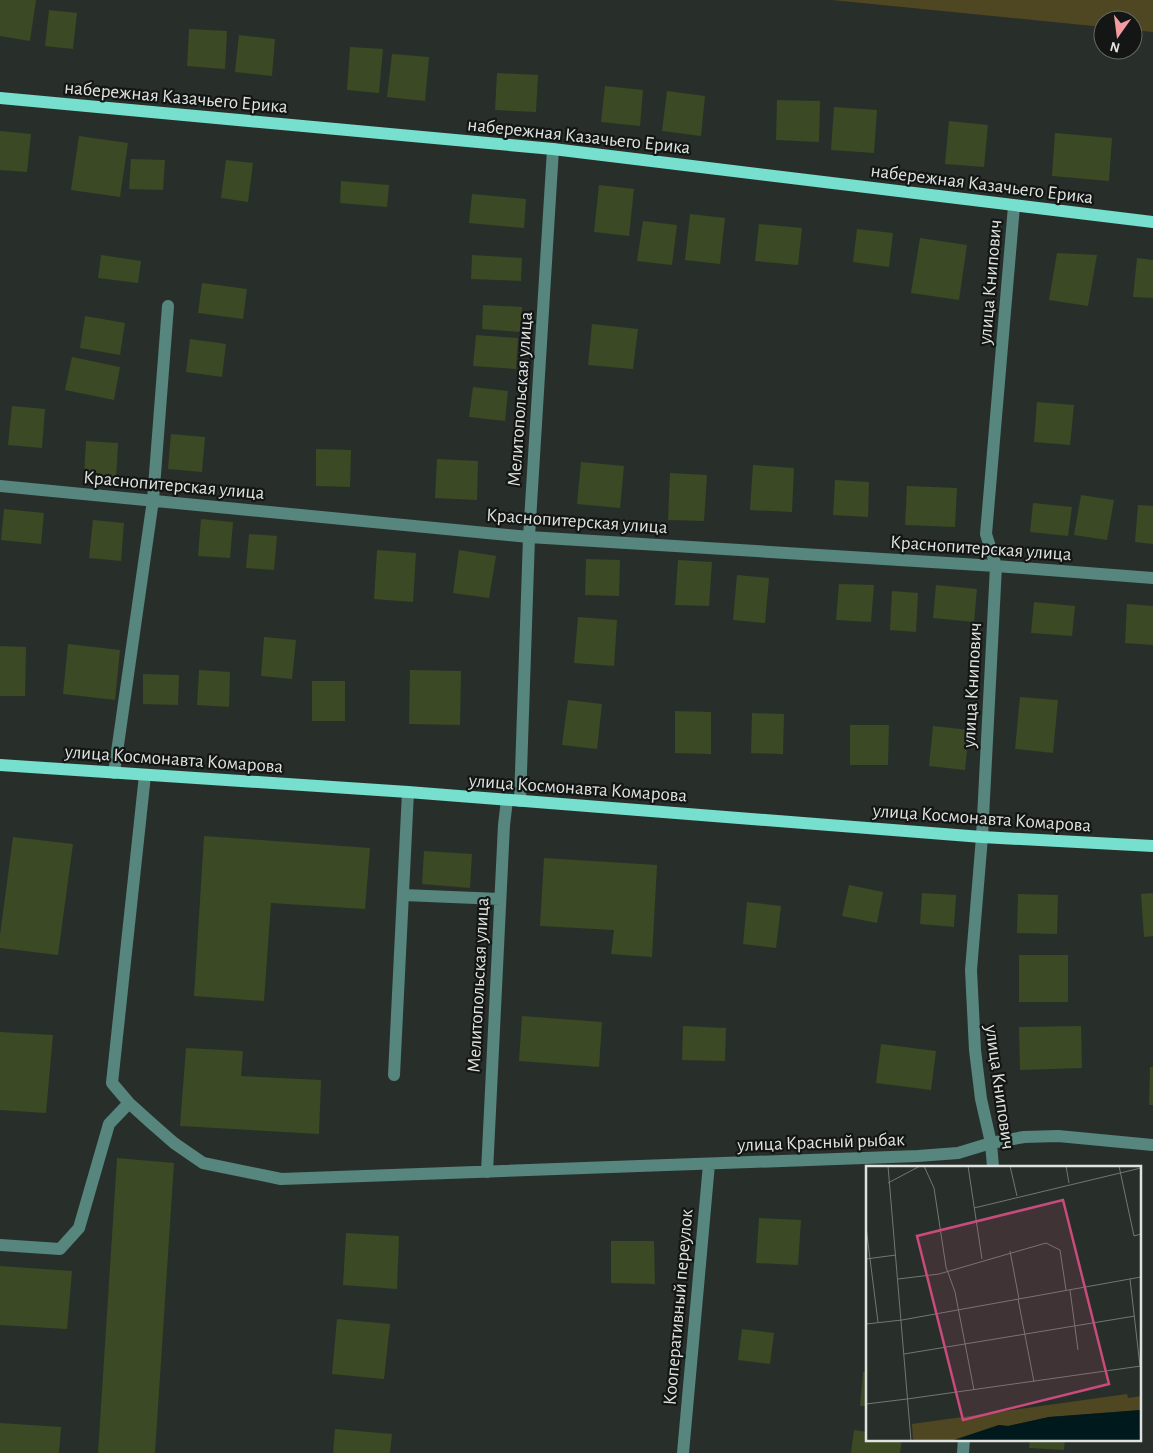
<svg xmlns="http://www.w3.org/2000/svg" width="1153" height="1453" viewBox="0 0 1153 1453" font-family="'Alegreya Sans',sans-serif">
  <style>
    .green { fill: #4e4722 }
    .building { fill: #3b4924 }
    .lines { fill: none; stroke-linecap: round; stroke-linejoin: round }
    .minor { stroke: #56867d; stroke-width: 12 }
    .major { stroke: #76dfcd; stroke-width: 12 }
    .labels { text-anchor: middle; stroke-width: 4.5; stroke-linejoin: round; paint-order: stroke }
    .street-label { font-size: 19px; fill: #dfe4e0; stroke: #131614 }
    .inset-road { fill: none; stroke: #717773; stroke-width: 1 }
    .view { fill: #c94b7c; fill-opacity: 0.15; stroke: #c94b7c; stroke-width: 2.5 }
    .inset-edge { fill: none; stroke: #dfe4e0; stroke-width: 2.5 }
  </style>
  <rect width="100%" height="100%" fill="#282f2a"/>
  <!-- green -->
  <path class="green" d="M832 0H1153V32L1133 30V20H1103V27Z"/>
  <!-- building -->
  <path class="building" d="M0 0H36L30 41 0 36Z
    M49 10 77 13 73 49 45 46Z
    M189 29 227 31 225 69 187 66Z
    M239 35 275 39 272 76 235 72Z
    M350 47 383 49 379 93 347 90Z
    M392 54 429 57 425 101 387 97Z
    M497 73 538 75 536 112 495 110Z
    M605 86 643 90 640 126 601 122Z
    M667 91 705 96 701 136 662 131Z
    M777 100 820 101 819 142 776 140Z
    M834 107 877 110 874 153 831 150Z
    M949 121 988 125 984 167 945 164Z
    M0 131 31 134 27 172 0 170Z
    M1055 133 1112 138 1109 181 1052 176Z
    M79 136 128 143 120 197 71 190Z
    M131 159 165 160 163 190 129 189Z
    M226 160 253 163 248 202 221 198Z
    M341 181 389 185 387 207 340 203Z
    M599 185 634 189 629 236 594 232Z
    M472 194 526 199 524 228 469 223Z
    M690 214 725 218 720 264 685 260Z
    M643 221 677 225 672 265 637 261Z
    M759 224 802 228 798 265 755 261Z
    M857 229 893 233 889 267 853 262Z
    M920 238 967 245 959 300 911 293Z
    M1057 253 1097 255 1088 306 1049 300Z
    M101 255 141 261 138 283 98 278Z
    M472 255 522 258 521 281 471 279Z
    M1137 258 1153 260V298L1133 297Z
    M202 283 247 289 243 319 198 313Z
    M483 305 522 307 520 332 482 329Z
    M85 316 125 323 120 355 80 348Z
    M592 324 638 329 633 369 588 365Z
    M476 335 518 338 516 369 473 366Z
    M190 339 226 344 222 377 186 372Z
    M72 357 120 367 114 400 65 390Z
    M473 387 508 391 505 421 469 417Z
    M1037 402 1074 405 1070 445 1034 442Z
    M12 406 45 409 42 448 8 445Z
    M171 434 205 437 202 472 168 469Z
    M86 441 118 443 116 479 84 476Z
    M316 449 351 450 350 487 316 486Z
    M437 459 478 461 477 500 435 498Z
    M581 462 624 466 620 508 577 504Z
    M753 465 794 468 792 512 750 510Z
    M670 473 707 475 704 521 668 520Z
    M835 480 869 482 868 517 833 515Z
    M907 486 957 488 955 527 905 525Z
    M1081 495 1114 500 1107 540 1074 535Z
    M1033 503 1072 507 1068 536 1030 532Z
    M1138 505 1153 506V544L1135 542Z
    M4 509 44 513 41 544 1 540Z
    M201 519 233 522 230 558 198 556Z
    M93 520 124 523 121 561 89 558Z
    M249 534 277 536 274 570 246 568Z
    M377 550 416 553 413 602 374 599Z
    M459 550 496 556 489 598 453 593Z
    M586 559 620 560 619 596 585 595Z
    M678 560 712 562 709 606 675 605Z
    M737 575 769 578 765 623 733 620Z
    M839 584 874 585 871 622 836 620Z
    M936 585 977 589 974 622 933 618Z
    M892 591 918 593 916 632 890 630Z
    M1034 602 1075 606 1072 636 1031 633Z
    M1127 604 1153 606V645L1125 643Z
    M578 617 617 620 614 666 574 663Z
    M264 637 296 640 292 679 261 676Z
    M68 644 120 650 115 700 63 694Z
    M0 646 26 647 25 696H0Z
    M199 670 230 672 229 707 197 705Z
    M410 670 461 671 460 725 409 724Z
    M143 674 179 675 178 705 143 704Z
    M312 681H345V721H312Z
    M1020 697 1058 700 1053 753 1015 749Z
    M568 700 602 704 597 749 562 745Z
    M675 711 711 712V754L675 753Z
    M752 713 784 714 783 754 751 753Z
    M850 725H889L888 765H850Z
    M933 726 969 730 965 770 929 766Z
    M204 836 370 848 365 909 271 903 264 1001 194 996Z
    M13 837 73 844 58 955 0 948V935Z
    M424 851 472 854 470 888 422 884Z
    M544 858 657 865 652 957 611 954 614 930 540 926Z
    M849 885 883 892 877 923 842 916Z
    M922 893 956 895 954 927 920 924Z
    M1153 893V936L1144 937 1141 894Z
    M1018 894 1058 895 1057 934 1017 933Z
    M747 902 781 906 776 948 743 944Z
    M1019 955H1068V1002H1019Z
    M522 1016 602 1022 599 1067 519 1061Z
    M683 1026 726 1028 725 1061 682 1060Z
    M1081 1026 1082 1068 1020 1070 1019 1027Z
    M0 1032 53 1035 46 1113 0 1110Z
    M881 1044 936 1051 931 1090 876 1083Z
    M186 1048 243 1051 241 1076 321 1080 319 1134 180 1126Z
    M1150 1067H1153V1105H1149Z
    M117 1158 174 1163 155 1453H98Z
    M759 1218 801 1220 798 1265 756 1263Z
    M346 1233 399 1236 397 1289 343 1285Z
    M611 1241H654L655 1284 611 1283Z
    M0 1266 72 1271 67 1329 0 1325Z
    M337 1319 390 1324 384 1379 332 1374Z
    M742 1329 774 1333 770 1364 738 1360Z
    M863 1372H867V1406H860Z
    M0 1423 61 1427 59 1453H0Z
    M335 1429 392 1434 390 1453H333Z
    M854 1430 867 1432V1439H902L900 1453H851Z
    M1030 1439H1065L1064 1450 1029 1448Z"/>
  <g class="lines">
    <!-- minor -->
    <path class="minor" d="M0 486 529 537 996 566 1153 578
      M114 773 153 500 168 306
      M145 775 112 1083 129 1103 150 1122 174 1143 203 1163 281 1179 918 1156 958 1153 991 1143 1024 1137 1058 1136 1153 1145
      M520 801 529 537 553 149
      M403 895 500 899
      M394 1075 408 792
      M993 1167 991 1143 981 1099 975 1050 971 970 982 837 996 566 986 534 1014 206
      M487 1172 504 825 507 800
      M0 1245 60 1249 79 1228 109 1124 129 1103
      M683 1453 709 1164
      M963 1453 964 1439"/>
    <!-- major -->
    <path class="major" d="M0 98 553 149 1153 222
      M0 765 408 792 982 837 1153 846"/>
  </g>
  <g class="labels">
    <!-- street labels -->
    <g class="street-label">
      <text transform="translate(176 96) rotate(5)" y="7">набережная Казачьего Ерика</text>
      <text transform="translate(579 135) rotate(6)" y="7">набережная Казачьего Ерика</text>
      <text transform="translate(982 183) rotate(7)" y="7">набережная Казачьего Ерика</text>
      <text transform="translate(989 282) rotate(-85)" y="7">улица Книпович</text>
      <text transform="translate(519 399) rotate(-86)" y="7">Мелитопольская улица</text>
      <text transform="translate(174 484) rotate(5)" y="7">Краснопитерская улица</text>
      <text transform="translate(577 520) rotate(4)" y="7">Краснопитерская улица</text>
      <text transform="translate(981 547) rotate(4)" y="7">Краснопитерская улица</text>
      <text transform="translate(971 685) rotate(-87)" y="7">улица Книпович</text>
      <text transform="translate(174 758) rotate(4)" y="7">улица Космонавта Комарова</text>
      <text transform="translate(578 787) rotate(4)" y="7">улица Космонавта Комарова</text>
      <text transform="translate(982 817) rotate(4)" y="7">улица Космонавта Комарова</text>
      <text transform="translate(477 985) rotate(-87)" y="7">Мелитопольская улица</text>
      <text transform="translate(1001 1087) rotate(82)" y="7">улица Книпович</text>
      <text transform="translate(821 1141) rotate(-2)" y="7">улица Красный рыбак</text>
      <text transform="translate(677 1307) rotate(-85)" y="7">Кооперативный переулок</text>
    </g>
  </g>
  <!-- overview -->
  <g transform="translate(866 1166)">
    <rect width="275" height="275" fill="#282f2a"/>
    <path d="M261 228 262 232 275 230V244L183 251 142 260 133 259 85 275H47L46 258Z" fill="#4e4722"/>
    <path d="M275 244V275H85L133 259 142 260 183 251Z" fill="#00191d"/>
    <path class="inset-road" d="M22 0 45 275M58 0 68 22 80 101 89 126 108 224M102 0 116 93M144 0 151 30M200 0 203 17M253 0 268 70 275 68M22 17 54 0M108 42 275 2M0 61 12 156M144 85 153 133M0 93 30 89M32 113 73 108 180 77 194 84 200 124M264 113 274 200M204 124 212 184M152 133 168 216M36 154 275 111M0 158 36 154M38 188 269 150M41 233 275 200M0 238 41 233"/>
    <path class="view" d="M197 34 243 218 97 254 51 70Z"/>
    <rect width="275" height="275" class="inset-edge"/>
  </g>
  <!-- north arrow -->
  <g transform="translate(1118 35) rotate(194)"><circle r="24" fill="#131614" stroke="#656866"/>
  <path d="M0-4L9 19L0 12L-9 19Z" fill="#f49aa1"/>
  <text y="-8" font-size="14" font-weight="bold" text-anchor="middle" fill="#dfe4e0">N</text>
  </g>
</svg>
